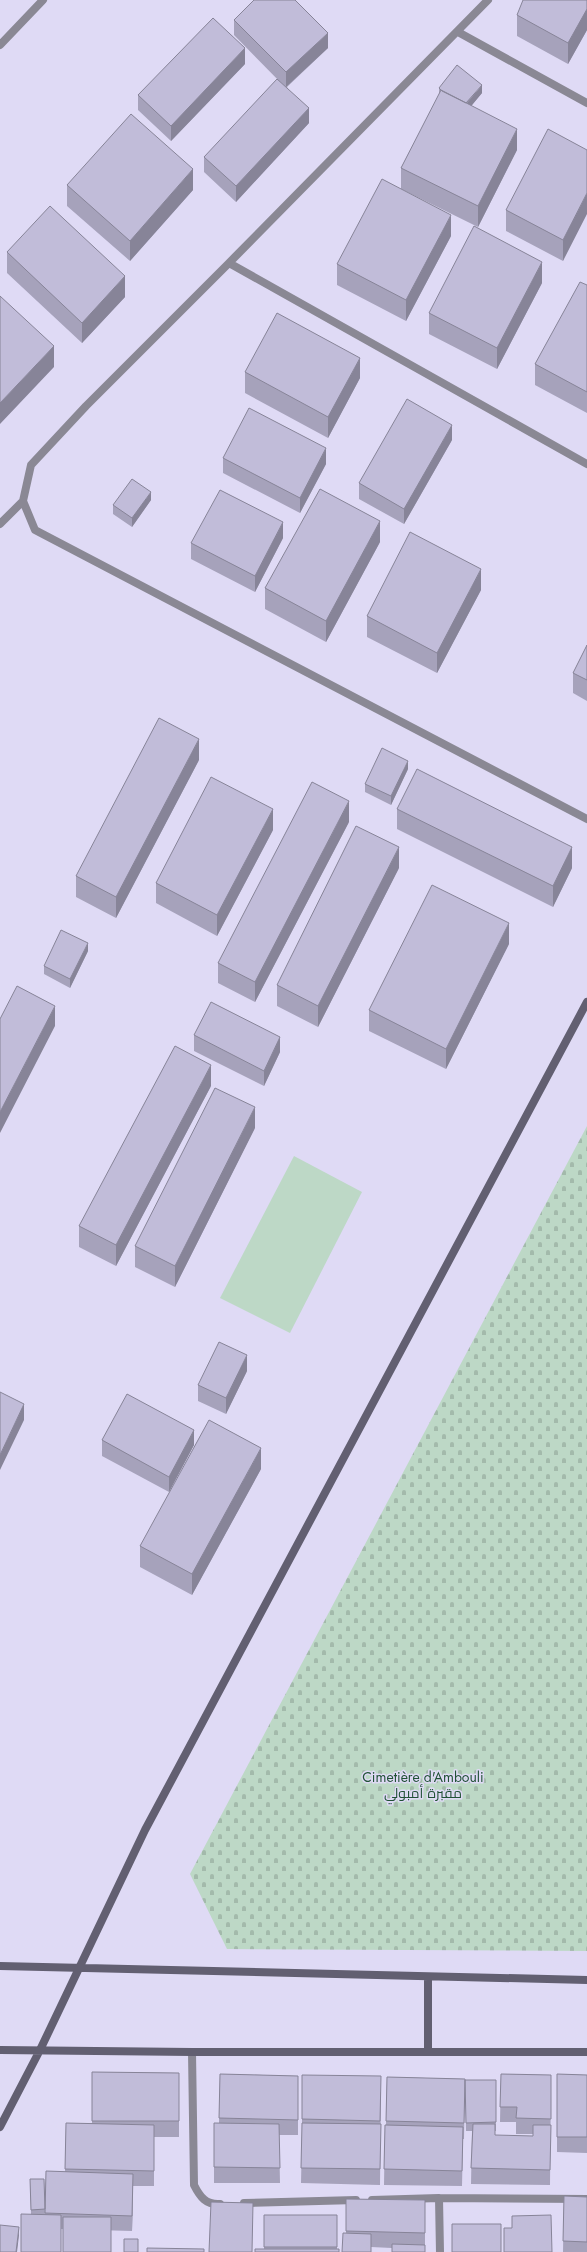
<svg xmlns="http://www.w3.org/2000/svg" width="587" height="2252" viewBox="0 0 587 2252" font-family="Jost,Cairo,sans-serif">
  <style>
    .cemetery { fill: url(#cemetery-stones) }
    .pitch { fill: #bdd8c6 }
    .lines { fill: none; stroke-linecap: round; stroke-linejoin: round }
    .street { stroke: #8a8894; stroke-width: 8 }
    .secondary { stroke: #625f71; stroke-width: 8 }
    .wall { fill: #a6a2bb }
    .shaded-wall { fill: #878498 }
    .building { fill: #c1bcd9; stroke: #878498 }
    .labels { text-anchor: middle; stroke-width: 3; stroke-linejoin: round; paint-order: stroke }
    .park-label { font-size: 14px; fill: #205135; stroke: #dfdaf5 }
  </style>
  <defs>
    <pattern id="cemetery-stones" width="16" height="16" patternUnits="userSpaceOnUse"><rect width="16" height="16" fill="#bdd8c6"/><path d="M2 7V4a2 2 0 0 1 4 0v3zM10 15v-3a2 2 0 0 1 4 0v3z" fill="#a3baab"/></pattern>
  </defs>
  <rect width="100%" height="100%" fill="#dfdaf5"/>
  <!-- cemetery -->
  <path class="cemetery" d="M587 1126V1951L227 1949 190 1874Z"/>
  <!-- pitch -->
  <path class="pitch" d="M294 1156 362 1192 290 1333 220 1298Z"/>
  <g class="lines">
    <!-- street -->
    <path class="street" d="M488 0 229 263 587 464
      M458 32 587 103
      M0 45 43 0
      M229 263 86 406 31 465 23 501 35 530 587 819
      M0 524 23 501
      M192 2052 194 2185C200 2197 206 2205 220 2204
      M439 2198 440 2252
      M372 2200 439 2198 587 2199
      M244 2203 356 2200"/>
    <!-- secondary -->
    <path class="secondary" d="M0 1966 587 1980
      M0 2050 192 2052H587
      M428 2052V1977
      M0 2127 40 2050 145 1830 587 1002"/>
  </g>
  <!-- wall -->
  <path class="wall" d="M587 0V30L568 64 517 36V15Z
    M234 20 328 48 287 87 309 123 236 202 204 172V157L284 86 234 35Z
    M245 64 171 141 138 110V95Z
    M439 88 482 93 471 106 517 150 478 227 401 189V168L439 95Z
    M587 150 563 261 506 231V210Z
    M67 185 193 190 130 261 67 206Z
    M451 236 406 321 337 285V264Z
    M7 252 125 297 82 343 7 273Z
    M542 283 497 369 429 334V313Z
    M587 285V413L535 385V364Z
    M245 372 360 378 328 438 245 393Z
    M452 440 404 524 359 499V483Z
    M223 458 326 464 300 513 223 473Z
    M151 500 132 527 113 514V505Z
    M283 538 255 592 191 559V543Z
    M380 542 326 642 265 609V588Z
    M481 590 437 673 367 637V616Z
    M587 645V701L573 693V673Z
    M199 760 116 918 76 897V876Z
    M408 769 391 805 365 792V784Z
    M397 809 572 868 553 907 397 829Z
    M349 822 255 1002 218 983V963Z
    M273 830 217 936 156 903V883Z
    M399 868 318 1027 277 1006V985Z
    M509 944 446 1069 369 1031V1010Z
    M88 951 70 988 44 974V966Z
    M194 1035 280 1052 264 1086 194 1051Z
    M211 1086 116 1266 79 1247V1226Z
    M255 1128 175 1287 135 1267V1246Z
    M247 1371 226 1414 198 1401V1385Z
    M102 1440 194 1445 169 1492 102 1456Z
    M261 1469 192 1595 140 1567V1546Z
    M92 2072 179 2073V2137H154V2186H133L132 2231 61 2229V2252H21L31 2214 30 2179H44L45 2214 46 2171 65 2172 66 2123H92Z
    M220 2074 298 2076V2135H279L280 2183H214V2123H219Z
    M501 2074 551 2075 550 2185 471 2184 472 2131H466L465 2080H496V2131H495V2136H533V2134H516V2122H500Z
    M557 2074 587 2075V2153L557 2152Z
    M387 2077 465 2079 464 2139H463L462 2186 384 2185 385 2125H386Z
    M381 2092 380 2185 301 2183 302 2135V2119Z
    M564 2196 587 2197V2252H559H563Z
    M346 2199 425 2200V2252L392 2248 371 2247 346 2233Z
    M264 2215H337V2249H264Z"/>
  <!-- shaded-wall -->
  <path class="shaded-wall" d="M587 9V30L568 64V43Z
    M328 33V48L286 87V72Z
    M245 48V64L171 141V126Z
    M482 85V93L463 116V108Z
    M309 108V123L236 202V186Z
    M517 129V150L478 227V206Z
    M193 169V190L130 261V241Z
    M587 193V214L563 261V240Z
    M451 215V236L406 321V300Z
    M542 262V283L497 369V348Z
    M125 276V297L82 343V323Z
    M54 346V367L0 424V403Z
    M360 358V378L328 438V417Z
    M452 425V440L404 524V509Z
    M326 448V464L300 513V498Z
    M151 492V500L132 527V518Z
    M380 521V542L326 642V621Z
    M283 522V538L255 592V576Z
    M481 569V590L437 673V653Z
    M199 739V760L116 918V897Z
    M408 761V769L391 805V796Z
    M349 801V822L255 1002V982Z
    M273 809V830L217 936V915Z
    M399 847V868L318 1027V1006Z
    M572 847V868L553 907V886Z
    M509 923V944L446 1069V1049Z
    M88 943V951L70 988V979Z
    M55 1006V1026L0 1133V1112Z
    M280 1037V1052L264 1086V1071Z
    M211 1065V1086L116 1266V1245Z
    M255 1107V1128L175 1287V1266Z
    M247 1355V1371L226 1414V1398Z
    M24 1404V1420L0 1470V1455Z
    M194 1430V1445L169 1492V1477Z
    M261 1448V1469L192 1595V1574Z
    M133 2174V2189L132 2231V2216Z
    M19 2227V2235L17 2252H16Z"/>
  <!-- building -->
  <path class="building" d="M254 0H295L328 33 286 72 234 20Z
    M523 0H587V9L568 43 517 15Z
    M213 18 245 48 171 126 138 95Z
    M457 65 482 85 466 103 442 91 439 88Z
    M277 79 309 108 236 186 204 157Z
    M441 90 517 129 478 206 401 168Z
    M131 114 193 169 130 241 67 185Z
    M548 129 587 150V193L563 240 506 210Z
    M382 179 451 215 406 300 337 264Z
    M50 206 125 276 82 323 7 252Z
    M474 226 542 262 497 348 429 313Z
    M580 282 587 285V392L535 364Z
    M0 296 54 346 0 403Z
    M277 313 360 358 328 417 245 372Z
    M407 399 452 425 404 509 359 483Z
    M249 408 326 448 300 498 223 458Z
    M132 479 151 492 132 518 113 505Z
    M320 489 380 521 326 621 265 588Z
    M220 490 283 522 255 576 191 543Z
    M410 532 481 569 437 653 367 616Z
    M587 645V680L573 673Z
    M159 718 199 739 116 897 76 876Z
    M382 748 408 761 391 796 365 784Z
    M417 769 572 847 553 886 397 809Z
    M211 777 273 809 217 915 156 883Z
    M312 782 349 801 255 982 218 963Z
    M356 826 399 847 318 1006 277 985Z
    M432 885 509 923 446 1049 369 1010Z
    M61 930 88 943 70 979 44 966Z
    M17 986 55 1006 0 1112V1019Z
    M211 1002 280 1037 264 1071 194 1035Z
    M175 1046 211 1065 116 1245 79 1226Z
    M215 1088 255 1107 175 1266 135 1246Z
    M219 1342 247 1355 226 1398 198 1385Z
    M0 1392 24 1404 0 1455Z
    M127 1394 194 1430 169 1477 102 1440Z
    M209 1420 261 1448 192 1574 140 1546Z
    M92 2072 179 2073V2121H92Z
    M220 2074 298 2076V2120L219 2118Z
    M501 2074 551 2075V2119L516 2118 517 2107H500Z
    M557 2074 587 2075V2137H557Z
    M302 2075 381 2076 380 2121 302 2119Z
    M387 2077 465 2079 464 2123 386 2121Z
    M465 2080H496V2122L466 2123Z
    M66 2123 154 2125V2171L65 2169Z
    M214 2123 279 2124 280 2168 214 2167Z
    M302 2123 381 2124 380 2169 301 2168Z
    M473 2124H495V2135L533 2136V2125H551L550 2170 471 2168Z
    M385 2125 463 2127 462 2171 384 2169Z
    M46 2171 133 2174 132 2216 45 2213Z
    M30 2179H44L45 2209 31 2210Z
    M564 2196 587 2197V2242L563 2241Z
    M346 2199 425 2200V2233L346 2231Z
    M211 2202 253 2203 252 2252H209Z
    M21 2214 61 2215V2252H21Z
    M264 2215H337V2247H264Z
    M551 2215 552 2252H504V2228H512V2216Z
    M63 2217H111V2252H63Z
    M452 2224H501V2252H452Z
    M0 2225 19 2227 16 2252H0Z
    M343 2233 371 2234V2252H342Z
    M124 2239H138V2252H124Z
    M392 2244 425 2245V2252H392Z
    M147 2248 204 2249V2252H147Z
    M255 2249H339V2252H255Z"/>
  <g class="labels">
    <!-- park labels -->
    <g class="park-label">
      <text x="423" y="1782">Cimetière d'Ambouli<tspan x="423" dy="16">مقبرة أمبولي</tspan></text>
    </g>
  </g>
</svg>
